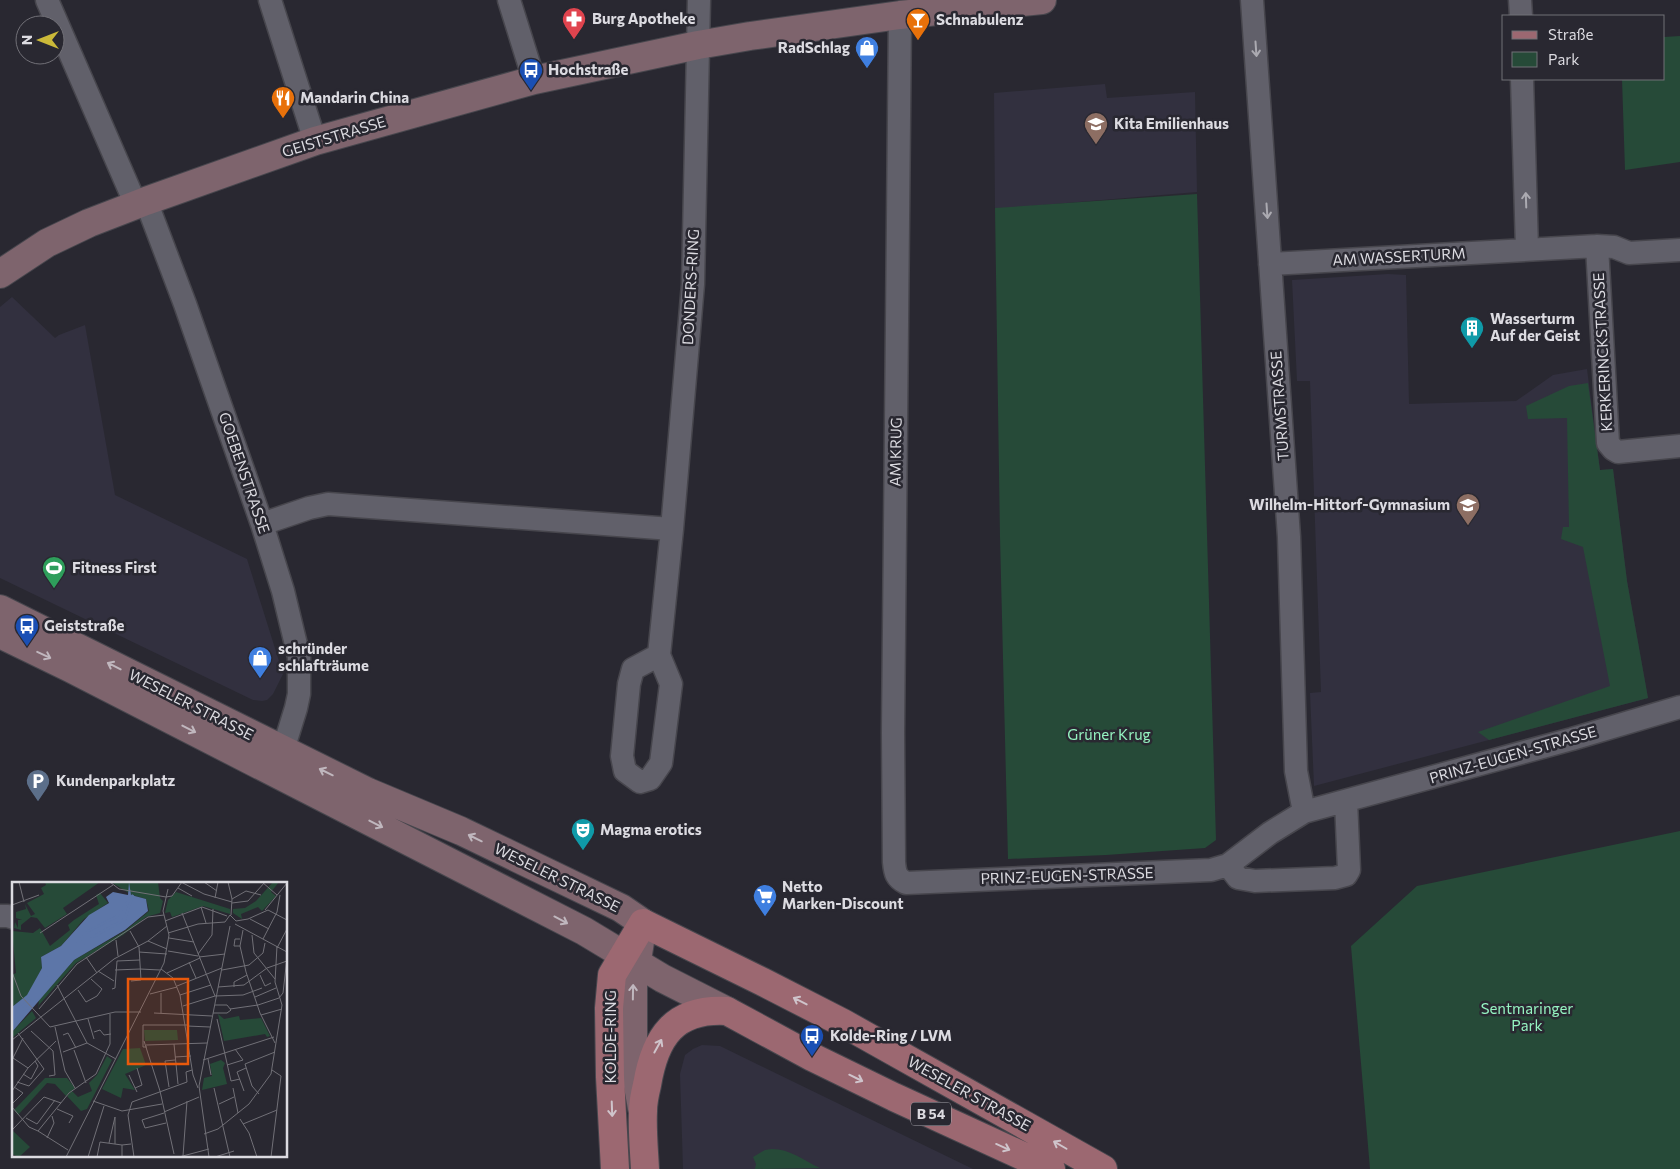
<svg xmlns="http://www.w3.org/2000/svg" width="1680" height="1169" viewBox="0 0 1680 1169" font-family="Commissioner,sans-serif">
  <style>
    .built { fill: #32303f }
    .green { fill: #264a38 }
    .lines { fill: none; stroke-linecap: round; stroke-linejoin: round }
    .street-casing { stroke: #47464d; stroke-width: 25 }
    .secondary-casing { stroke: #47464d; stroke-width: 30 }
    .primary-casing { stroke: #47464d; stroke-width: 30 }
    .street { stroke: #61606a; stroke-width: 22 }
    .secondary { stroke: #7e646d; stroke-width: 28 }
    .primary { stroke: #9c6871; stroke-width: 28 }
    .oneway { stroke: #abaab1 }
    .oneway2 { stroke: #c0b7be }
    .oneway3 { stroke: #cfc4cb }
    .labels { text-anchor: middle; stroke-width: 5; stroke-linejoin: round; paint-order: stroke }
    .shield { fill: #292831; stroke: #a6a5ac; stroke-width: 1 }
    .shield-label { font-size: 14px; font-weight: bold; fill: #dcdbe1 }
    .poi-label { font-size: 15px; font-weight: bold; fill: #dcdbe1; stroke: #292831; text-anchor: start }
    .street-label { font-size: 15px; fill: #dcdbe1; stroke: #292831 }
    .park-label { font-size: 15px; fill: #95f3c1; stroke: #292831 }
    .inset-river { fill: none; stroke: #5d76a8; stroke-width: 2.5 }
    .inset-road { fill: none; stroke: #717077; stroke-width: 1 }
    .view { fill: #e8590c; fill-opacity: 0.15; stroke: #e8590c; stroke-width: 2.5 }
    .inset-edge { fill: none; stroke: #dcdbe1; stroke-width: 2.5 }
  </style>
  <rect width="100%" height="100%" fill="#292831"/>
  <!-- built -->
  <path class="built" d="M1105 84 1107 98 1195 92 1197 192 995 209 994 93Z
    M1388 274 1406 275 1409 404 1516 401 1553 375 1587 369 1600 470 1613 469 1627 581 1648 698 1314 786 1310 693 1321 692 1310 381H1297L1292 280Z
    M12 297 55 338 59 335 85 325 115 495 247 559 283 674 273 694 267 700 262 701 253 700 0 578V307Z
    M702 1045 720 1046 973 1169H683L680 1074 685 1055 693 1049Z"/>
  <!-- green -->
  <path class="green" d="M1680 36V162L1625 170 1622 79H1664V37Z
    M1197 194 1216 840 1205 848 1106 855 1008 859 1000 537 995 208Z
    M1588 383 1600 470 1613 469 1627 581 1648 698 1489 740 1478 732 1610 686 1583 547 1561 539 1563 527H1569L1567 418 1528 419 1526 406 1569 386Z
    M1680 831V1169H1370L1351 946 1417 886Z
    M772 1149C790 1149 803 1160 820 1168L755 1169 756 1164 753 1157 765 1150Z"/>
  <g class="lines">
    <!-- street casing -->
    <g class="street-casing">
      <path id="street" d="M47 0 136 205
        M270 0 315 141
        M509 0 534 80
        M1252 0 1289 537 1296 771 1304 812
        M1520 0 1521 16
        M900 15 893 733 894 862C895 873 896 878 906 883L1211 870 1228 865 1270 833 1304 812 1572 739 1680 707
        M1522 79 1527 249
        M146 201 185 304 262 524 283 591 299 657V694L296 708 283 750
        M1597 246 1608 443 1613 449 1618 452 1680 446
        M1270 264 1597 246 1614 247 1629 253 1680 250
        M262 524 309 508 328 504 672 529
        M659 655 672 529 693 284 699 0
        M659 655 671 684 661 763 650 779 640 782 625 771 622 756 629 684 633 669Z
        M1228 865 1238 878 1255 881 1335 878 1346 875 1349 870 1346 801
        M0 916H8L14 918"/>
    </g>
    <!-- secondary casing -->
    <g class="secondary-casing">
      <path id="secondary" d="M0 274 47 243 89 223 146 201 315 141 534 80 698 45 750 36 900 15 1042 0
        M0 609 368 792 461 831 621 908 643 923 633 985V1058L642 1108
        M0 634 70 668 584 931 662 978 727 1011"/>
    </g>
    <!-- primary casing -->
    <g class="primary-casing">
      <path id="primary" d="M615 1169 610 1077 609 1008 612 975 643 923 763 982 843 1023 1103 1169
        M645 1169C644 1150 642 1130 643 1111 643 1103 645 1093 647 1085 655 1037 674 1008 727 1011L812 1057 894 1097 1051 1169"/>
    </g>
    <!-- street -->
    <use href="#street" class="street"/>
    <!-- secondary -->
    <use href="#secondary" class="secondary"/>
    <!-- primary -->
    <use href="#primary" class="primary"/>
  </g>
  <!-- one-way arrows -->
  <defs><path id="oneway-shaft" d="M-6 0H5M1.5-3L5.5 0L1.5 3" fill="none" stroke-width="1.6" stroke-linecap="round" stroke-linejoin="round" transform="scale(1.25)"/></defs>
  <g class="oneway">
    <use href="#oneway-shaft" transform="translate(1256 49) rotate(86)"/>
    <use href="#oneway-shaft" transform="translate(1526 200) rotate(-92)"/>
    <use href="#oneway-shaft" transform="translate(1267 211) rotate(86)"/>
  </g>
  <g class="oneway2">
    <use href="#oneway-shaft" transform="translate(44 655) rotate(25)"/>
    <use href="#oneway-shaft" transform="translate(114 666) rotate(-153)"/>
    <use href="#oneway-shaft" transform="translate(189 729) rotate(27)"/>
    <use href="#oneway-shaft" transform="translate(326 772) rotate(-154)"/>
    <use href="#oneway-shaft" transform="translate(376 824) rotate(27)"/>
    <use href="#oneway-shaft" transform="translate(475 838) rotate(-154)"/>
    <use href="#oneway-shaft" transform="translate(561 920) rotate(28)"/>
    <use href="#oneway-shaft" transform="translate(633 992) rotate(-89)"/>
  </g>
  <g class="oneway3">
    <use href="#oneway-shaft" transform="translate(800 1001) rotate(-153)"/>
    <use href="#oneway-shaft" transform="translate(658 1046) rotate(-61)"/>
    <use href="#oneway-shaft" transform="translate(856 1078) rotate(26)"/>
    <use href="#oneway-shaft" transform="translate(612 1109) rotate(88)"/>
    <use href="#oneway-shaft" transform="translate(1060 1145) rotate(-150)"/>
    <use href="#oneway-shaft" transform="translate(1003 1147) rotate(24)"/>
  </g>
  <!-- icons -->
  <defs>
    <g id="pharmacy-pin" transform="scale(1.25)"><path d="M0 17L-7.5 6A9.5 9.5 0 1 1 7.5 6Z" fill="#e0444e" stroke="#292831"/><path d="M-2-6h4v4h4v4h-4v4h-4v-4h-4v-4h4Z" fill="#fff"/></g>
    <g id="bar-pin" transform="scale(1.25)"><path d="M0 17L-7.5 6A9.5 9.5 0 1 1 7.5 6Z" fill="#e8710a" stroke="#292831"/><path d="M-6-5H6L.8 .8V4.5H3.5V6h-7V4.5H-.8V.8Z" fill="#fff"/></g>
    <g id="shop-pin" transform="scale(1.25)"><path d="M0 17L-7.5 6A9.5 9.5 0 1 1 7.5 6Z" fill="#3f7fe0" stroke="#292831"/><path d="M-5-2.5h2.3a2.7 3.5 0 0 1 5.4 0H5L5.5 6h-11ZM-1.5-2.5h3a1.5 2.3 0 0 0-3 0Z" fill="#fff"/></g>
    <g id="bus-pin" transform="scale(1.25)"><path d="M0 17L-7.5 6A9.5 9.5 0 1 1 7.5 6Z" fill="#1a4fb4" stroke="#292831"/><path d="M-5-6H5V4H4V6H2V4H-2V6H-4V4H-5ZM-3.5-4V0h7V-4ZM-3.5 1.2v1.5H-2V1.2ZM2 1.2v1.5H3.5V1.2Z" fill="#fff"/></g>
    <g id="restaurant-pin" transform="scale(1.25)"><path d="M0 17L-7.5 6A9.5 9.5 0 1 1 7.5 6Z" fill="#e8710a" stroke="#292831"/><path d="M-5-6h1v4h1v-4h1v4h1v-4h1v5L-1.5 .5V6h-2V.5L-5-1ZM5-6V6H3V1.5H1.5Q1.5-4 5-6Z" fill="#fff"/></g>
    <g id="school-pin" transform="scale(1.25)"><path d="M0 17L-7.5 6A9.5 9.5 0 1 1 7.5 6Z" fill="#8d6e63" stroke="#292831"/><path d="M0-5L7-2L0 1L-7-2ZM-4 1L0 2.5L4 1V4Q0 6-4 4Z" fill="#fff"/></g>
    <g id="building-pin" transform="scale(1.25)"><path d="M0 17L-7.5 6A9.5 9.5 0 1 1 7.5 6Z" fill="#0f9aa8" stroke="#292831"/><path d="M-4-6H4V6H1V3H-1V6H-4ZM-2.5-4.3h1.7v1.8h-1.7ZM.8-4.3h1.7v1.8H.8ZM-2.5-1h1.7V.8h-1.7ZM.8-1h1.7V.8H.8Z" fill="#fff"/></g>
    <g id="stadium-pin" transform="scale(1.25)"><path d="M0 17L-7.5 6A9.5 9.5 0 1 1 7.5 6Z" fill="#2e9e5b" stroke="#292831"/><path d="M0-5a6.5 5 0 1 0 0 10a6.5 5 0 1 0 0-10ZM-3.5-1.8h7v3.6h-7Z" fill="#fff"/></g>
    <g id="parking-pin" transform="scale(1.25)"><path d="M0 17L-7.5 6A9.5 9.5 0 1 1 7.5 6Z" fill="#5c6f8a" stroke="#292831"/><path d="M-3.5-5.5H1a3.5 3.5 0 0 1 0 7H-1V5.5H-3.5ZM-1-3.4V-.6H.8a1.4 1.4 0 0 0 0-2.8Z" fill="#fff"/></g>
    <g id="theatre-pin" transform="scale(1.25)"><path d="M0 17L-7.5 6A9.5 9.5 0 1 1 7.5 6Z" fill="#0f9aa8" stroke="#292831"/><path d="M-5-5.5Q0-4 5-5.5V0Q5 5 0 6Q-5 5-5 0ZM-3.3-2.5H-1v1.5H-3.3ZM1-2.5H3.3v1.5H1ZM-2.8 1Q0 5.5 2.8 1Z" fill="#fff"/></g>
    <g id="supermarket-pin" transform="scale(1.25)"><path d="M0 17L-7.5 6A9.5 9.5 0 1 1 7.5 6Z" fill="#3f7fe0" stroke="#292831"/><path d="M-6-5.5h2.5l.6 2H6L4.5 2H-2.5L-4.4-4H-6ZM-1.5 3.2a1.3 1.3 0 1 0 .1 0ZM3 3.2a1.3 1.3 0 1 0 .1 0Z" fill="#fff"/></g>
  </defs>
  <g fill-rule="evenodd">
    <use href="#pharmacy-pin" x="574" y="19"/>
    <use href="#bar-pin" x="918" y="20"/>
    <use href="#shop-pin" x="867" y="48"/>
    <use href="#bus-pin" x="531" y="70"/>
    <use href="#restaurant-pin" x="283" y="98"/>
    <use href="#school-pin" x="1096" y="124"/>
    <use href="#building-pin" x="1472" y="328"/>
    <use href="#school-pin" x="1468" y="505"/>
    <use href="#stadium-pin" x="54" y="568"/>
    <use href="#bus-pin" x="27" y="626"/>
    <use href="#shop-pin" x="260" y="658"/>
    <use href="#parking-pin" x="38" y="781"/>
    <use href="#theatre-pin" x="583" y="830"/>
    <use href="#supermarket-pin" x="765" y="896"/>
    <use href="#bus-pin" x="812" y="1036"/>
  </g>
  <g class="labels">
    <!-- shield labels -->
    <rect class="shield" x="911" y="1102.5" width="40" height="23" rx="4"/>
    <g class="shield-label">
      <text x="931" y="1119">B 54</text>
    </g>
    <!-- poi labels -->
    <g class="poi-label">
      <text x="592" y="24">Burg Apotheke</text>
      <text x="936" y="25">Schnabulenz</text>
      <text x="850" y="53" text-anchor="end">RadSchlag</text>
      <text x="548" y="75">Hochstraße</text>
      <text x="300" y="103">Mandarin China</text>
      <text x="1114" y="129">Kita Emilienhaus</text>
      <text x="1490" y="324">Wasserturm<tspan x="1490" dy="17">Auf der Geist</tspan></text>
      <text x="1450" y="510" text-anchor="end">Wilhelm-Hittorf-Gymnasium</text>
      <text x="72" y="573">Fitness First</text>
      <text x="44" y="631">Geiststraße</text>
      <text x="278" y="654">schründer<tspan x="278" dy="17">schlafträume</tspan></text>
      <text x="56" y="786">Kundenparkplatz</text>
      <text x="600" y="835">Magma erotics</text>
      <text x="782" y="892">Netto<tspan x="782" dy="17">Marken-Discount</tspan></text>
      <text x="830" y="1041">Kolde-Ring / LVM</text>
    </g>
    <!-- street labels -->
    <g class="street-label">
      <text transform="translate(334 137) rotate(-17)" y="5">GEISTSTRASSE</text>
      <text transform="translate(1399 257) rotate(-3)" y="5">AM WASSERTURM</text>
      <text transform="translate(691 287) rotate(-87)" y="5">DONDERS-RING</text>
      <text transform="translate(1603 352) rotate(-93)" y="5">KERKERINCKSTRASSE</text>
      <text transform="translate(1280 406) rotate(-94)" y="5">TURMSTRASSE</text>
      <text transform="translate(896 452) rotate(-89)" y="5">AM KRUG</text>
      <text transform="translate(244 473) rotate(71)" y="5">GOEBENSTRASSE</text>
      <text transform="translate(191 705) rotate(27)" y="5">WESELER STRASSE</text>
      <text transform="translate(1513 755) rotate(-16)" y="5">PRINZ-EUGEN-STRASSE</text>
      <text transform="translate(1067 876) rotate(-2)" y="5">PRINZ-EUGEN-STRASSE</text>
      <text transform="translate(557 878) rotate(26)" y="5">WESELER STRASSE</text>
      <text transform="translate(611 1037) rotate(-90)" y="5">KOLDE-RING</text>
      <text transform="translate(969 1094) rotate(29)" y="5">WESELER STRASSE</text>
    </g>
    <!-- park labels -->
    <g class="park-label">
      <text x="1109" y="740">Grüner Krug</text>
      <text x="1527" y="1014">Sentmaringer<tspan x="1527" dy="17">Park</tspan></text>
    </g>
  </g>
  <!-- overview -->
  <g transform="translate(12 882)">
    <rect width="275" height="275" fill="#292831"/>
    <path d="M33 0H88L51 26 55 32 33 46 25 36 19 35 9 43V48L2 46 3 40 6 46V38H10L4 36V30L14 27 13 22 19 34 23 32 15 21 32 12 29 6 34 3ZM99 0H146L148 16 151 19 148 31 134 35 111 53 64 81 27 123 26 128 27 118 62 78 113 49 137 29 134 17 120 13ZM261 0H267L259 10 264 14 250 29 246 25 229 32 230 37 221 31V27L233 26 244 19ZM164 10 218 27V32L191 24 160 35 158 30 153 31 156 18ZM88 11 96 21 72 37 49 64 29 75 30 86 16 113 0 125V93L4 91 0 49 21 51 28 46 38 64 58 48 56 43 62 38 87 22 84 13ZM20 129 24 136 0 156V150ZM206 132 212 137 227 134 228 138 249 136 258 154 255 155 253 152 212 159ZM132 148H165L166 158 133 159ZM128 166 134 183 113 192 123 208 111 206 109 216 90 207 111 167ZM95 174 100 178 75 227 69 229 55 214 60 209 66 215 80 209 77 201 85 193ZM209 178 213 181 211 186 215 202 190 208 192 196 200 194 198 182ZM33 196H55L63 206 54 214 43 202 35 201 6 233 2 228ZM1 249 18 265 7 275 0 272Z" fill="#264a38"/>
    <path d="M117 0 119 13 134 17 136 29 113 48 62 78 0 150V125L15 113 30 86 29 75 49 64 77 33 97 21 94 15 101 10 116 13Z" fill="#5d76a8"/>
    <path class="inset-river" d="M17 118 76 49 104 35 121 13 113 37 81 55 19 123M0 134 14 121M0 144 16 125"/>
    <path class="inset-road" d="M7 0 12 20M98 0 107 7 154 15 160 14 170 0M169 0 192 12 220 20M192 0 205 9M216 0 220 17 219 33M250 0 265 13M166 6 180 14M203 16 206 0M220 17 234 9 249 13M220 21 236 19 253 0M0 23 27 13M189 25 194 41M253 28 275 1M170 31 203 114M238 37 257 47M153 39 190 25 215 34M224 39 236 37 256 28 275 38M213 40 218 33 224 39M223 42 275 70M231 48 228 64 234 90 248 131 263 161M118 49 127 65 129 98 119 99M28 51 101 3M156 51 186 42 213 40M240 53 242 71 263 97M157 56 182 60M228 57H223L222 64H228M251 57 265 30 268 13M104 58 106 74M136 59 155 67M265 66 275 47M156 69 186 74M127 70 155 72M186 72 200 53 201 27M74 75 85 91M187 75 213 72M105 79 128 78M177 80 184 96M128 87 148 88M149 87 161 96 168 113 181 193 186 206M103 88 128 87M210 88 237 83 251 71 253 61M86 89 102 99M0 90 9 114 38 145 103 130H129M155 91 188 76M248 93 253 104 259 101M45 103 75 161 104 177M165 104 210 86M206 105 232 103 255 86 275 79M222 105V100L235 93M100 107 103 106 105 79M66 108 74 120 85 114 90 107 79 97M138 112 165 105M168 113 199 103M243 115 264 106M171 124 203 114 231 113 250 106M27 127 65 82 136 35 152 33M218 127 246 123 267 116 271 111 275 76M142 131 200 134M149 131V111M201 131H215L219 128 215 123H203M249 133 270 127M76 137 82 157M205 137 219 199 228 197M175 144 198 145M43 145 53 189 63 206M19 149 41 169 43 193 37 194M82 150 88 148 92 153 99 152M51 153 56 151 64 166M0 158 102 77 136 59 155 44M132 159 148 209 162 272M162 162 166 202M134 163 195 161M135 165H131V143H175M62 168 74 201M51 170 75 161M163 175 179 174M1 176 16 186M196 177 199 193M0 178 11 156M191 178 262 155M215 183 231 178 223 167M11 192 19 197 26 184 23 179M117 193 125 210M5 200 17 204 32 187 6 151M157 205 153 179 163 178M123 206 130 203 125 186M202 206 218 275M221 206 226 231M0 209 16 186 44 159M232 209 225 190 234 186M247 212 240 204 233 182 263 170M81 219 110 229 150 222M0 222 11 211 2 205M207 222 222 215M0 225 17 245 26 249M45 227 61 234 57 241M152 230 187 215M152 231 130 238 133 246 154 241M14 236 25 242 43 218M228 237 237 251 245 275M231 242 265 228M1 247 32 215 49 221M26 249 57 211 84 192 98 162V132M26 249 56 268M192 252 206 247 237 222 259 192 270 123 263 100 265 64M35 256 42 241 40 234M97 261 103 235V262M171 274 175 219M54 275 152 81 157 53 151 29 156 7M76 275 92 224M85 275 88 260 110 263M110 275V263L119 262M122 275 116 233 120 220 175 200 174 190 180 188M167 275 197 267M197 275 187 204 218 44M203 275 222 269M259 275 269 194 260 188"/>
    <path class="view" d="M116 97H176V182H116Z"/>
    <rect width="275" height="275" class="inset-edge"/>
  </g>
  <!-- legend -->
  <rect x="1502" y="15" width="162" height="65" fill="#292831" stroke="#717077"/>
  <rect x="1512" y="31" width="25" height="8" fill="#9c6871" stroke="#717077"/>
  <text x="1548" y="40" font-size="15" fill="#dcdbe1">Straße</text>
  <rect x="1512" y="52" width="25" height="15" fill="#264a38" stroke="#717077"/>
  <text x="1548" y="65" font-size="15" fill="#dcdbe1">Park</text>
  <!-- north arrow -->
  <g transform="translate(40 40) rotate(270)"><circle r="24" fill="#292831" stroke="#717077"/>
  <path d="M0-4L9 19L0 12L-9 19Z" fill="#cbb939"/>
  <text y="-8" font-size="14" font-weight="bold" text-anchor="middle" fill="#dcdbe1">N</text>
  </g>
</svg>
